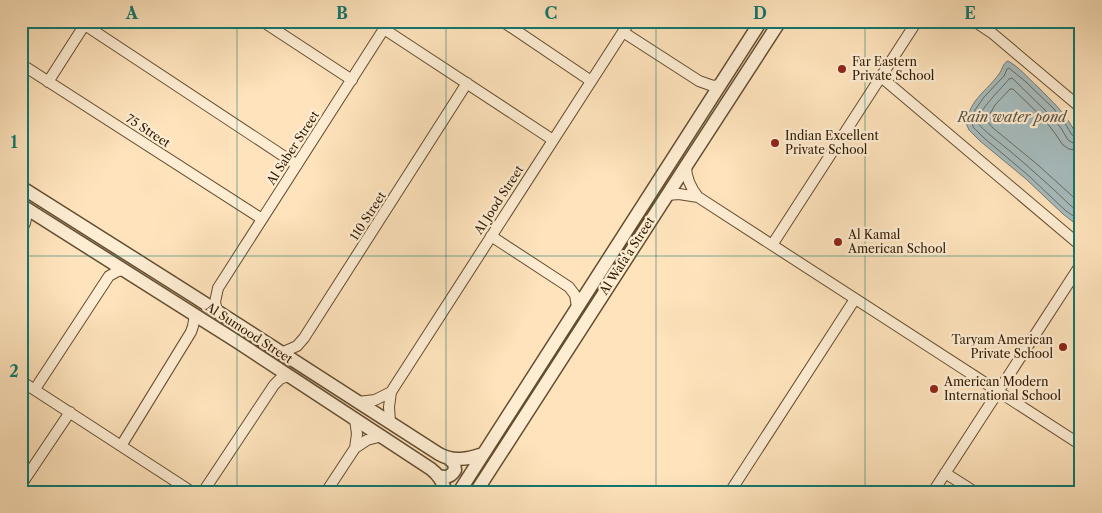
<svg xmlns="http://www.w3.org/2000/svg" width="1102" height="513" viewBox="0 0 1102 513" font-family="'Libre Caslon Text',serif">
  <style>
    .water { fill: #a6bbbd; stroke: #767a71 }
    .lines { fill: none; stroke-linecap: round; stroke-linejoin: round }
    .shore { stroke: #6a6a5e; stroke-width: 1 }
    .minor-casing { stroke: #634c2f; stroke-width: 12 }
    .tertiary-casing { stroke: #634c2f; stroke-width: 15 }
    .minor { stroke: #feedd3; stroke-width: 10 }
    .tertiary { stroke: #feedd3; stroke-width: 12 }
    .grid { fill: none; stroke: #0f766e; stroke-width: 1; stroke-opacity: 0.55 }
    .poi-dot { fill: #8f2418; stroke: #feedd3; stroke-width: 2 }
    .labels { text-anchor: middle; stroke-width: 4.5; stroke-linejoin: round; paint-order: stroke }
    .poi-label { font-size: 12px; fill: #2f1900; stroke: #feedd3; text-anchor: start }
    .street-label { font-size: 12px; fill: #2f1900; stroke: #feedd3 }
    .water-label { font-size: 14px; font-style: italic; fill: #595242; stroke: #feedd3 }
    .neatline { fill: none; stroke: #0f766e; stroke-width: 2 }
    .grid-label { font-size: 16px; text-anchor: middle; font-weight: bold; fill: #0f766e }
  </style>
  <rect width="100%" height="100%" fill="#fee3bc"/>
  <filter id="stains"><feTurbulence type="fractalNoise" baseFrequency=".004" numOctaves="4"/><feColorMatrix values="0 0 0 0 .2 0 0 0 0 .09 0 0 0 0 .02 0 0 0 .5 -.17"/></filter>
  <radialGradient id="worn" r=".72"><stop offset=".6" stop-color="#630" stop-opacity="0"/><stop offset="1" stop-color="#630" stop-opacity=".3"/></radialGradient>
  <!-- water -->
  <path class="water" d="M1008 61C1019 67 1028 78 1038 87 1052 101 1066 114 1075 132L1081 133V228L1063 214 1026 179 980 141 969 130 966 123C971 98 986 92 999 74 1003 69 1002 64 1008 61Z"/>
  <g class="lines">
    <!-- shore -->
    <path class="shore" d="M1081 138 1072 135 1066 125 1054 109 1026 82 1009 68 1007 69 1004 76 984 97 975 110 972 122 973 127 984 138 1029 176 1066 211 1081 221
      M1081 144 1073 143 1068 140 1061 128 1049 114 1012 78 1009 79C1003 87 977 111 978 122 979 127 995 139 1000 143 1018 157 1035 173 1052 188 1062 197 1070 206 1081 214
      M1081 151 1069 149 1063 145 1054 132 1044 119 1013 89H1010L995 105 987 119V121L993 128 1038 165 1081 204"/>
    <!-- minor casing -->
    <g class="minor-casing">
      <path id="minor" d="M262 21 352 80
        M502 21 591 81
        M974 21 992 33 1081 108
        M85 25 297 165
        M384 29 553 140
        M623 32 699 81 713 86 720 85
        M21 64 262 219
        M881 77 1081 246
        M48 82 87 21
        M686 166C686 178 690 187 698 197
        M667 195 679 194 698 197 1081 445
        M21 231 25 223 28 209
        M491 236 569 287 575 295 577 307
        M772 245 917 21
        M217 311 215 302 218 288 389 21
        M281 353 297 346 304 338 467 83
        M21 381 192 492
        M35 389 109 276 118 271 123 270
        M358 402 375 400 391 392
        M390 422 389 407 391 392 630 21
        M121 446 191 332 193 326 195 315
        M355 448 357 434 355 419
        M945 473 975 492
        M21 485 70 412
        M203 492 274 385 280 379 288 376
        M326 492 355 448 367 440 382 436
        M730 492 855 299
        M933 492 1081 264"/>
    </g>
    <!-- tertiary casing -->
    <g class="tertiary-casing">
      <path id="tertiary" d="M21 187 195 297 439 454C453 462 468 459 483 454
        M21 205 236 341 431 469C439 475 443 482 446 492
        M439 476C446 478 451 477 455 470L454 463 448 458
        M459 492 761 21
        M476 492 686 166 780 21"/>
    </g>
    <!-- minor -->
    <use href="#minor" class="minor"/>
    <!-- tertiary -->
    <use href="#tertiary" class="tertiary"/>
  </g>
  <!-- grid -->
  <path class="grid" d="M237 21V492M446 21V492M656 21V492M865 21V492M21 256H1081"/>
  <!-- markers -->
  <g class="poi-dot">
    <circle cx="842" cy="69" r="5"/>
    <circle cx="775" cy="143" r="5"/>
    <circle cx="838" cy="242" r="5"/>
    <circle cx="1063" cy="347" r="5"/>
    <circle cx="934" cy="389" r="5"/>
  </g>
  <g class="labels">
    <!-- poi labels -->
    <g class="poi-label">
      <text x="852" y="66">Far Eastern<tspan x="852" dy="14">Private School</tspan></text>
      <text x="785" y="140">Indian Excellent<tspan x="785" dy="14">Private School</tspan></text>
      <text x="848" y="239">Al Kamal<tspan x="848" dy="14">American School</tspan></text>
      <text x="1053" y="344" text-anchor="end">Taryam American<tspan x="1053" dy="14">Private School</tspan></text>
      <text x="944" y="386">American Modern<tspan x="944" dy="14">International School</tspan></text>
    </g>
    <!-- street labels -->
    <g class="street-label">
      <text transform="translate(148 131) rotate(33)" y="4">75 Street</text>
      <text transform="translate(293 148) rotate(-57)" y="4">Al Saber Street</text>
      <text transform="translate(499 200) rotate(-57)" y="4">Al Jood Street</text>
      <text transform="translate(368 216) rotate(-57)" y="4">110 Street</text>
      <text transform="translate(627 256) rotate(-57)" y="4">Al Wafa'a Street</text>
      <text transform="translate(249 333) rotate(33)" y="4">Al Sumood Street</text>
    </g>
    <!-- water labels -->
    <g class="water-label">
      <text x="1012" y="122">Rain water pond</text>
    </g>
  </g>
  <!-- margin -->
  <rect width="1102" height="513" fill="none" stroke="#fee3bc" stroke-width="55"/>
  <rect x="28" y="28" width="1046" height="458" class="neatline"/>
  <g class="grid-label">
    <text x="132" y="19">A</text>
    <text x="342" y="19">B</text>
    <text x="551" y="19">C</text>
    <text x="760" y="19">D</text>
    <text x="970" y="19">E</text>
    <text x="14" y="148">1</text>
    <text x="14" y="377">2</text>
  </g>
  <rect width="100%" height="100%" filter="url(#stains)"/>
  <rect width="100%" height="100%" fill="url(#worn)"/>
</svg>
